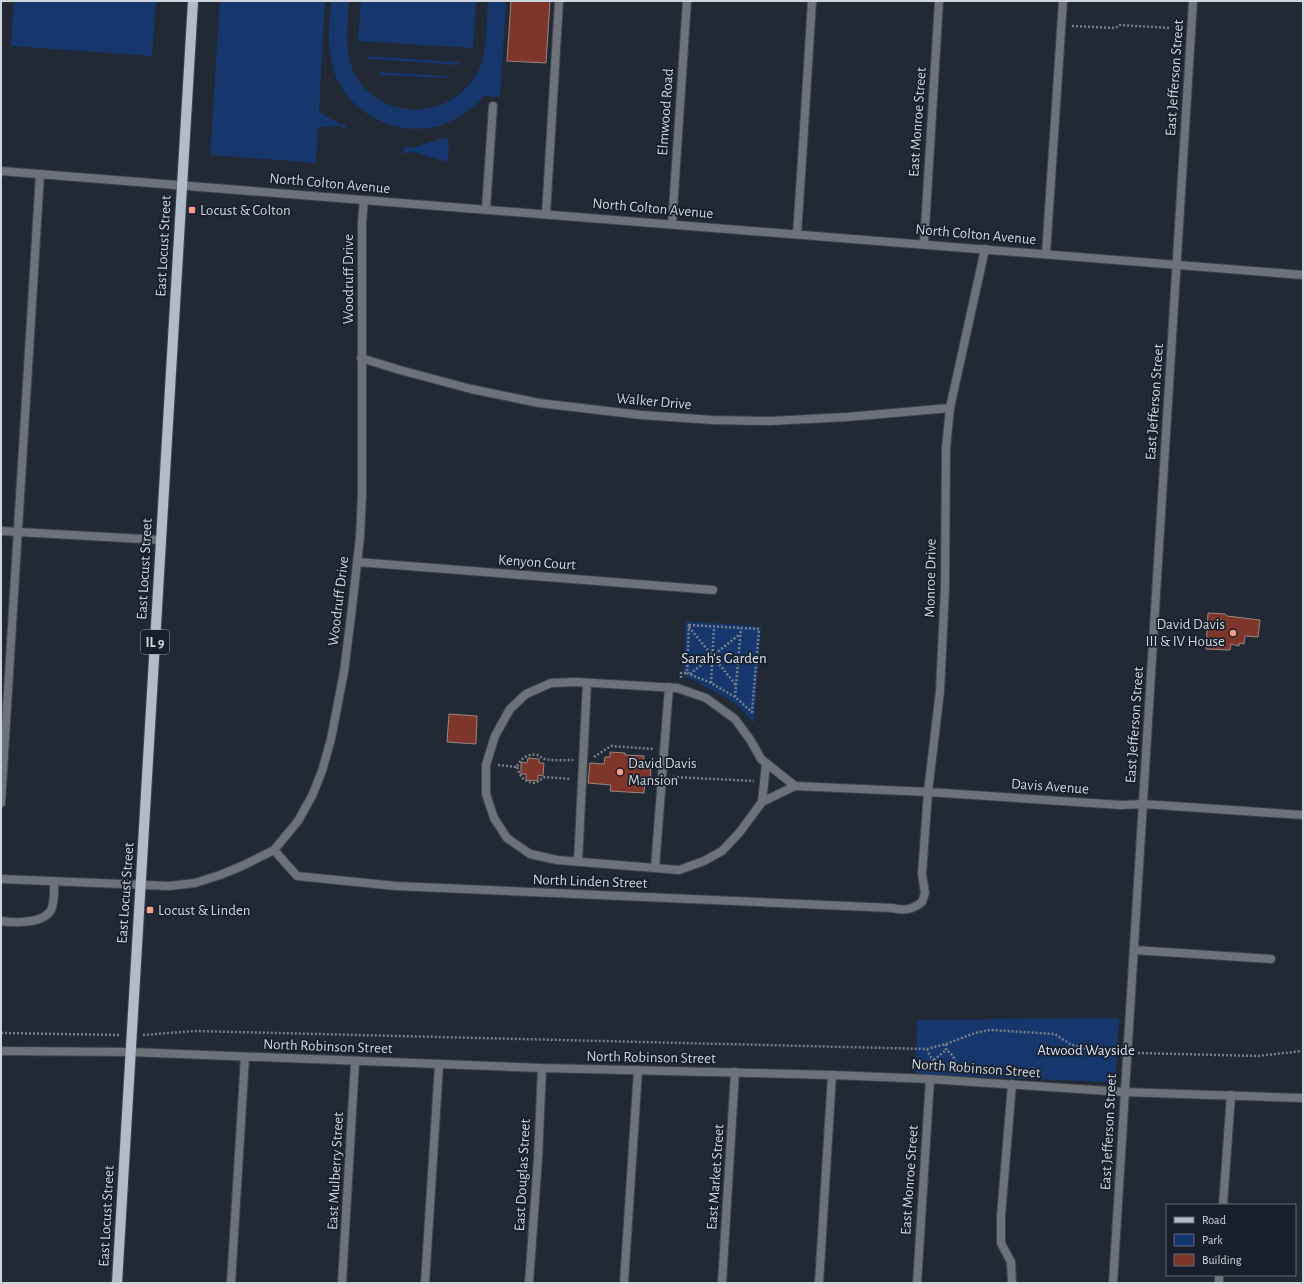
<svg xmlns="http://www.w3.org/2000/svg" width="1304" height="1284" viewBox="0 0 1304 1284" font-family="'Alegreya Sans',sans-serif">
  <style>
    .green { fill: #15376d }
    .building { fill: #7f362a; stroke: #9b8682 }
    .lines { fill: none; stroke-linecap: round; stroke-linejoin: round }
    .service-casing { stroke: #3d4550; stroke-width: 10 }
    .minor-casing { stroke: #3d4550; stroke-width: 10 }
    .tertiary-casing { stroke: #3d4550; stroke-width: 10 }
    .primary-casing { stroke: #3d4550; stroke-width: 12 }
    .path { stroke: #787f89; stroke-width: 2.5; stroke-dasharray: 2 2; stroke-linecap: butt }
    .service { stroke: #6d7178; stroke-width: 8 }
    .minor { stroke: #6d7178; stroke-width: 8 }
    .tertiary { stroke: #6d7178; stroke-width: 8 }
    .primary { stroke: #b2bbc9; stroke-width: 10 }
    .poi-dot { fill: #f49d8d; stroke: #171f2b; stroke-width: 1.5 }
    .labels { text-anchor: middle; stroke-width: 3.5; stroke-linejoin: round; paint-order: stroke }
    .shield { fill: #171f2b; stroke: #989ea8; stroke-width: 1 }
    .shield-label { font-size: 14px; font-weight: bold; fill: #cfd5dd }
    .street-label { font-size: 15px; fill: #cfd5dd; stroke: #171f2b }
    .poi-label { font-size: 15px; fill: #cfd5dd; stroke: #171f2b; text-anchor: start }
    .park-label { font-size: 15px; fill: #d8e3f5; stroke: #171f2b }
  </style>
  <rect width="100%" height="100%" fill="#212935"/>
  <!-- green -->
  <path class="green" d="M14 1H156L152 56 11 46Z
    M220 1H325L319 112 342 125 345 124 346 126 344 129 341 126 318 127 316 163 210 155Z
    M331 1H349C348 23 344 47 352 68 375 124 456 123 480 67 488 47 486 22 488 1H506L500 97 484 96C472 109 458 119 442 125 402 138 354 117 337 79 326 54 329 27 331 1Z
    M361 1H476L473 48 358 41Z
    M368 56 459 62 458 65 368 59Z
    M380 72 446 76V78L380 75Z
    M447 137 449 148 447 162 410 151 409 153H403L404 146 411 148Z
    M686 621 761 627 754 723 736 704 725 697 683 675Z
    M1119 1018 1116 1074 1115 1077 1109 1082 916 1074 917 1020Z"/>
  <!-- building -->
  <path class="building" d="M511 1H550L546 63 507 61Z
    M1208 613 1225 614 1227 616 1260 620 1258 637 1245 636 1244 644 1239 643V646L1231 644 1230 650 1206 649Z
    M449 714 477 716 476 744 447 742Z
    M610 752 625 753V755L644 756 643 769H651L650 782 645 781 644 793 610 791 611 785 588 783 590 763 604 764 605 757H610Z
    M528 758 539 759V763H544L543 776 538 775V781L526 780V774H521V762L527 763Z"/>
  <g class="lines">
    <!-- service casing -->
    <g class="service-casing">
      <path id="service" d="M486 209 493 106
        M546 214 559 1
        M797 234 803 145 812 1
        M1046 254 1063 1
        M576 682 677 688 706 698 735 719 751 741 761 759 795 786 762 802 739 833 722 851 704 861 679 870 557 860 530 854 507 838 494 818 486 794V765L495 736 510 709 526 694 551 683Z
        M762 802 766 764
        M1 803 40 174
        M578 862 587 683
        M655 868 669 687
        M1 921C14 923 43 924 51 910 55 902 54 890 54 882
        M1134 950 1271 959
        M1223 1205 1231 1095
        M231 1283 245 1057
        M425 1283 439 1065
        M624 1283 638 1070
        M819 1283 832 1075
        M1012 1283 1011 1262 1001 1243V1216L1012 1084
        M1219 1283V1275"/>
    </g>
    <!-- minor casing -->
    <g class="minor-casing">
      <path id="minor" d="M672 224 687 1
        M924 244 939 1
        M361 358 400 370 471 389 539 403 641 415 713 420 770 421 847 417 950 408
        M1 531 160 540
        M357 562 713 590
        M795 786 928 792 1121 805 1143 804 1303 815
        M274 850 297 876 396 886 892 908C904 911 912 910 922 902L925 893 922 874 928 792 940 691 945 588 946 448 950 408 985 249
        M1 879 169 886 195 883 220 875 242 866 274 850 298 821 312 796 322 771 331 739 344 672 352 608 360 537 362 495V223L364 200
        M1 1051 130 1052 542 1068 832 1075 930 1079 1124 1092 1301 1098
        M342 1283 355 1062
        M529 1283 538 1158 542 1068
        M722 1283 735 1072
        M917 1283 930 1079
        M1113 1283 1193 1"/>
    </g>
    <!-- tertiary casing -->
    <g class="tertiary-casing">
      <path id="tertiary" d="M1 171 1303 275"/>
    </g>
    <!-- primary casing -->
    <g class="primary-casing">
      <path id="primary" d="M117 1283 193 1"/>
    </g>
    <!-- path -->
    <path class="path" d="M1072 26 1115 28 1120 25 1170 28
      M689 625 759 629 752 712 735 697 711 683 687 673Z
      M689 627 736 685
      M690 674 740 634
      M681 678V673H687
      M711 683 714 627
      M735 697 741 628
      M594 757 611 746 654 749
      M498 765 517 767C520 759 528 753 537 755 540 756 542 759 545 759 554 761 565 760 574 760
      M517 767C520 777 524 782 535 783L545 777 571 779
      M673 777 754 781
      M1 1033 120 1035
      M143 1035 195 1031 927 1049 946 1044 975 1033 990 1030 1055 1034 1070 1044 1086 1049 1117 1051
      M946 1044V1050C956 1056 954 1061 959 1071
      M927 1049 930 1056 936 1063 933 1069
      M1138 1053 1257 1056 1303 1051
      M934 1060 946 1050
      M936 1063C943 1066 948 1066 955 1063"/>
    <!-- service -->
    <use href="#service" class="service"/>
    <!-- minor -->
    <use href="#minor" class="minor"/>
    <!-- tertiary -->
    <use href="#tertiary" class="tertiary"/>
    <!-- primary -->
    <use href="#primary" class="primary"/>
  </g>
  <!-- markers -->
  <g class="poi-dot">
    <rect x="188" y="206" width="8" height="8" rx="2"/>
    <circle cx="1233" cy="633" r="4"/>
    <circle cx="620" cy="772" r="4"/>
    <rect x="146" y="906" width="8" height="8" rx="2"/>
  </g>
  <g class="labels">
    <!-- shield labels -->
    <rect class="shield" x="141" y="630" width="28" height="24" rx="3"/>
    <g class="shield-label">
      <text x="155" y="647">IL 9</text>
    </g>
    <!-- street labels -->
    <g class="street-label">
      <text transform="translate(1174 78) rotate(-86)" y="5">East Jefferson Street</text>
      <text transform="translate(665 112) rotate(-86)" y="5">Elmwood Road</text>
      <text transform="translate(917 122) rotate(-86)" y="5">East Monroe Street</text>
      <text transform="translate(330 183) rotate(5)" y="5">North Colton Avenue</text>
      <text transform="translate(653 208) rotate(5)" y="5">North Colton Avenue</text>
      <text transform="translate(976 234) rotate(5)" y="5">North Colton Avenue</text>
      <text transform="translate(163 246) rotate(-87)" y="5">East Locust Street</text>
      <text transform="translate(348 279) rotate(-90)" y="5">Woodruff Drive</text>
      <text transform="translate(654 401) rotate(5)" y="5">Walker Drive</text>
      <text transform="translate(1154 402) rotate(-86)" y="5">East Jefferson Street</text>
      <text transform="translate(537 562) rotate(4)" y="5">Kenyon Court</text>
      <text transform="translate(144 569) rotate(-87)" y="5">East Locust Street</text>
      <text transform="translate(930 578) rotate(-89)" y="5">Monroe Drive</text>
      <text transform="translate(338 601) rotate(-83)" y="5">Woodruff Drive</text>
      <text transform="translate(1134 725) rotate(-86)" y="5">East Jefferson Street</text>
      <text transform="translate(1050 786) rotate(4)" y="5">Davis Avenue</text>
      <text transform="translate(590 881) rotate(2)" y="5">North Linden Street</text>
      <text transform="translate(125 893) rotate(-86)" y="5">East Locust Street</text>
      <text transform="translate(328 1046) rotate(2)" y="5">North Robinson Street</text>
      <text transform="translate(651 1057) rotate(1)" y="5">North Robinson Street</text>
      <text transform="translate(976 1068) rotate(4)" y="5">North Robinson Street</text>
      <text transform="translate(1108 1132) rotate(-87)" y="5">East Jefferson Street</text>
      <text transform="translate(335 1171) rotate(-87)" y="5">East Mulberry Street</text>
      <text transform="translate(522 1175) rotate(-87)" y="5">East Douglas Street</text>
      <text transform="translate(715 1177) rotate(-86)" y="5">East Market Street</text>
      <text transform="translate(909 1180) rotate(-86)" y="5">East Monroe Street</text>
      <text transform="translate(106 1216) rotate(-87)" y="5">East Locust Street</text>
    </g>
    <!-- poi labels -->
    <g class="poi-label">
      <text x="200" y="215">Locust &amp; Colton</text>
      <text x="1225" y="629" text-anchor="end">David Davis<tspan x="1225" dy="17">III &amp; IV House</tspan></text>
      <text x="628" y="768">David Davis<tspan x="628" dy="17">Mansion</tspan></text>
      <text x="158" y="915">Locust &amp; Linden</text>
    </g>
    <!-- park labels -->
    <g class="park-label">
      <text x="724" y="663">Sarah's Garden</text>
      <text x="1086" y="1055">Atwood Wayside</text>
    </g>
  </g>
  <!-- border -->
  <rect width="1304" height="1284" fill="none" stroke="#cfd5dd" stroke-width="4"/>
  <!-- legend -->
  <rect x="1166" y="1204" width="130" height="72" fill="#171f2b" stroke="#616872"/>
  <rect x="1174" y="1217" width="20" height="6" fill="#b2bbc9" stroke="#616872"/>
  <text x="1202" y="1224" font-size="12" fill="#cfd5dd">Road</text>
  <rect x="1174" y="1234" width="20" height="12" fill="#15376d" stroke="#616872"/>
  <text x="1202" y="1244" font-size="12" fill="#cfd5dd">Park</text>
  <rect x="1174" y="1254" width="20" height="12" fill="#7f362a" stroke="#616872"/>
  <text x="1202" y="1264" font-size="12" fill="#cfd5dd">Building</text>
</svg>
